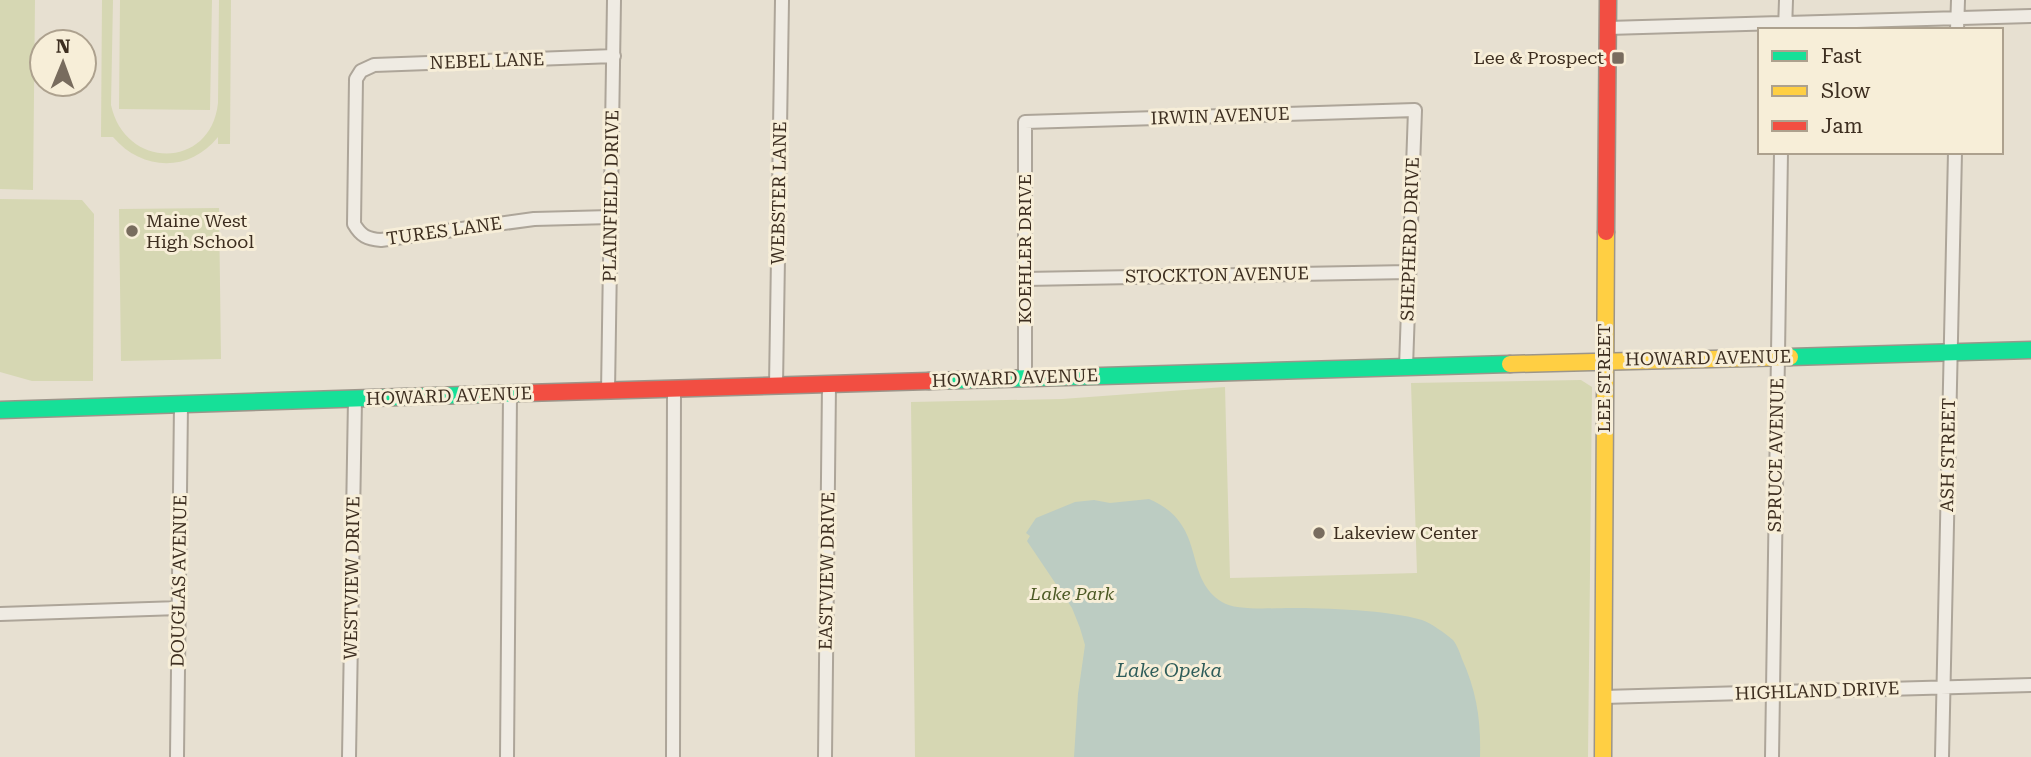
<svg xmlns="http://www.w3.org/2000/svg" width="2031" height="757" viewBox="0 0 2031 757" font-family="'Roboto Serif',serif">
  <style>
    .green { fill: #d6d7b3 }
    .water { fill: #bcccc2 }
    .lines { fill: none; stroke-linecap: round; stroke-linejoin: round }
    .street-casing { stroke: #ada599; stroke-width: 16 }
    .fast-casing { stroke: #9c958a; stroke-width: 19 }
    .slow-casing { stroke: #9c958a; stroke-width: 19 }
    .jam-casing { stroke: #9c958a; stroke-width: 19 }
    .street { stroke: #efebe3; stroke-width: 12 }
    .fast { stroke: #16e098; stroke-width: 16 }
    .slow { stroke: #ffcf43; stroke-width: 16 }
    .jam { stroke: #f24e42; stroke-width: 16 }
    .poi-dot { fill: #786c5e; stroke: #f7eed8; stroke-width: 2.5 }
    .labels { text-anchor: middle; stroke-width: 6; stroke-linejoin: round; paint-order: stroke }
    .poi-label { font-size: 18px; fill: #3d2e20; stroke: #f7eed8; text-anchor: start }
    .street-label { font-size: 18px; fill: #3d2e20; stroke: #f7eed8 }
    .park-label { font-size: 18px; font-style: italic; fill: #4d5a26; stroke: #f7eed8 }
    .water-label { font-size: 19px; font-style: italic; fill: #2f5d5a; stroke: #f7eed8 }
  </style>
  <rect width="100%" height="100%" fill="#e7e0d1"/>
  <!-- green -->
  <path class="green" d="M0 0H35L33 190 0 189Z
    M102 0H113L111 105C125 170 211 170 218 103L219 0H231L230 144H218V137C189 173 142 171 113 137H101Z
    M120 0H212L210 110 119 109Z
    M0 199 82 200 94 214 93 381H32L0 372Z
    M219 208 221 359 121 361 119 209Z
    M1581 380 1592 387 1588 757H915L911 402 1062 399 1225 387 1230 578 1417 573 1411 383Z"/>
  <!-- water -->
  <path class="water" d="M1149 499C1209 525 1181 576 1222 602 1235 611 1273 608 1290 608 1326 608 1388 610 1422 620 1431 623 1446 634 1453 640 1457 645 1460 653 1462 659 1477 692 1481 721 1480 757H1074L1078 694 1085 645 1080 628 1072 608 1027 541 1030 536 1026 533 1036 518 1075 502 1094 500 1110 503Z"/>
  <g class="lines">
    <!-- street casing -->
    <g class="street-casing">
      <path id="street" d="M1608 28 2031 16
        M1785 30 1786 0
        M1957 30 1958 0
        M611 217 534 219 381 240C367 239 361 236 354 224L356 79 361 71 374 65 614 56
        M1025 279 1409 272
        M1025 377V122L1415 110 1406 367
        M776 386 782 0
        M608 392 614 0
        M0 614 179 608
        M1603 697 2031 685
        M177 757 181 404
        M349 757 355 399
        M507 757 510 395
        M673 757 674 390
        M825 757 829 385
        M1772 757 1781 152
        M1942 757 1955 152"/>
    </g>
    <!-- fast casing -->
    <g class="fast-casing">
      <path id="fast" d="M1790 357 2031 350
        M929 381 1510 364
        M0 410 525 393"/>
    </g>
    <!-- slow casing -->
    <g class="slow-casing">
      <path id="slow" d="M1510 364 1790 357
        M1603 757 1606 232"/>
    </g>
    <!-- jam casing -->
    <g class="jam-casing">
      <path id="jam" d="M1606 232 1608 0
        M525 393 929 381"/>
    </g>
    <!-- street -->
    <use href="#street" class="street"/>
    <!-- fast -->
    <use href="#fast" class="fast"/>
    <!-- slow -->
    <use href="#slow" class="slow"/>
    <!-- jam -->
    <use href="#jam" class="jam"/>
  </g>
  <!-- markers -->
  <g class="poi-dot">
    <rect x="1611" y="51" width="14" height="14" rx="3.5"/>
    <circle cx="132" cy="231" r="7"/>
    <circle cx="1319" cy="533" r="7"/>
  </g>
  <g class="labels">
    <!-- poi labels -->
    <g class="poi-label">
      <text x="1604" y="64" text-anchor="end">Lee &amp; Prospect</text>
      <text x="146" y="227">Maine West<tspan x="146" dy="21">High School</tspan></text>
      <text x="1333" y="539">Lakeview Center</text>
    </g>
    <!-- street labels -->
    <g class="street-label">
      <text transform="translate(487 61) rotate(-2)" y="6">NEBEL LANE</text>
      <text transform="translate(1220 116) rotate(-2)" y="6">IRWIN AVENUE</text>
      <text transform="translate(779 193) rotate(-89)" y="6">WEBSTER LANE</text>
      <text transform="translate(611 196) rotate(-89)" y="6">PLAINFIELD DRIVE</text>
      <text transform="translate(444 231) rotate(-8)" y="6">TURES LANE</text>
      <text transform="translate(1410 239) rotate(-88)" y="6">SHEPHERD DRIVE</text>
      <text transform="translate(1025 249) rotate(-90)" y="6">KOEHLER DRIVE</text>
      <text transform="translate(1217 275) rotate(-1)" y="6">STOCKTON AVENUE</text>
      <text transform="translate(1708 358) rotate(-1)" y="6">HOWARD AVENUE</text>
      <text transform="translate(1015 378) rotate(-2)" y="6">HOWARD AVENUE</text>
      <text transform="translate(1604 378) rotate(-90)" y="6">LEE STREET</text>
      <text transform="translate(449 396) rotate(-2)" y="6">HOWARD AVENUE</text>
      <text transform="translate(1776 455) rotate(-89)" y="6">SPRUCE AVENUE</text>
      <text transform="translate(1948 455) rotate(-89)" y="6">ASH STREET</text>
      <text transform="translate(827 571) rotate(-89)" y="6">EASTVIEW DRIVE</text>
      <text transform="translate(352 578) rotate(-89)" y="6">WESTVIEW DRIVE</text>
      <text transform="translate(179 581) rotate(-89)" y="6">DOUGLAS AVENUE</text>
      <text transform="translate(1817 691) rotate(-2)" y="6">HIGHLAND DRIVE</text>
    </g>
    <!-- park labels -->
    <g class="park-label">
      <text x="1072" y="600">Lake Park</text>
    </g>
    <!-- water labels -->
    <g class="water-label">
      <text x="1169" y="677">Lake Opeka</text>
    </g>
  </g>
  <!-- legend -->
  <rect x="1758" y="28" width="245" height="126" fill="#f7eed8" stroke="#ada18e" stroke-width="2"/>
  <rect x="1772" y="51" width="35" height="10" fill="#16e098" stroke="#ada18e" stroke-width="2"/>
  <text x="1821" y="63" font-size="21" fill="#3d2e20">Fast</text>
  <rect x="1772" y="86" width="35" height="10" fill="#ffcf43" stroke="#ada18e" stroke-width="2"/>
  <text x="1821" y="98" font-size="21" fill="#3d2e20">Slow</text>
  <rect x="1772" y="121" width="35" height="10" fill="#f24e42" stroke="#ada18e" stroke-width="2"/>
  <text x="1821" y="133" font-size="21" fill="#3d2e20">Jam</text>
  <!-- north arrow -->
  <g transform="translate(63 63) rotate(1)"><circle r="33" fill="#f7eed8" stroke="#ada18e" stroke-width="2"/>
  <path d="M0-5L12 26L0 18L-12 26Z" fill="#786c5e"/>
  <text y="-10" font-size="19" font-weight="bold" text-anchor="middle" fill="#3d2e20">N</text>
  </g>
</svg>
